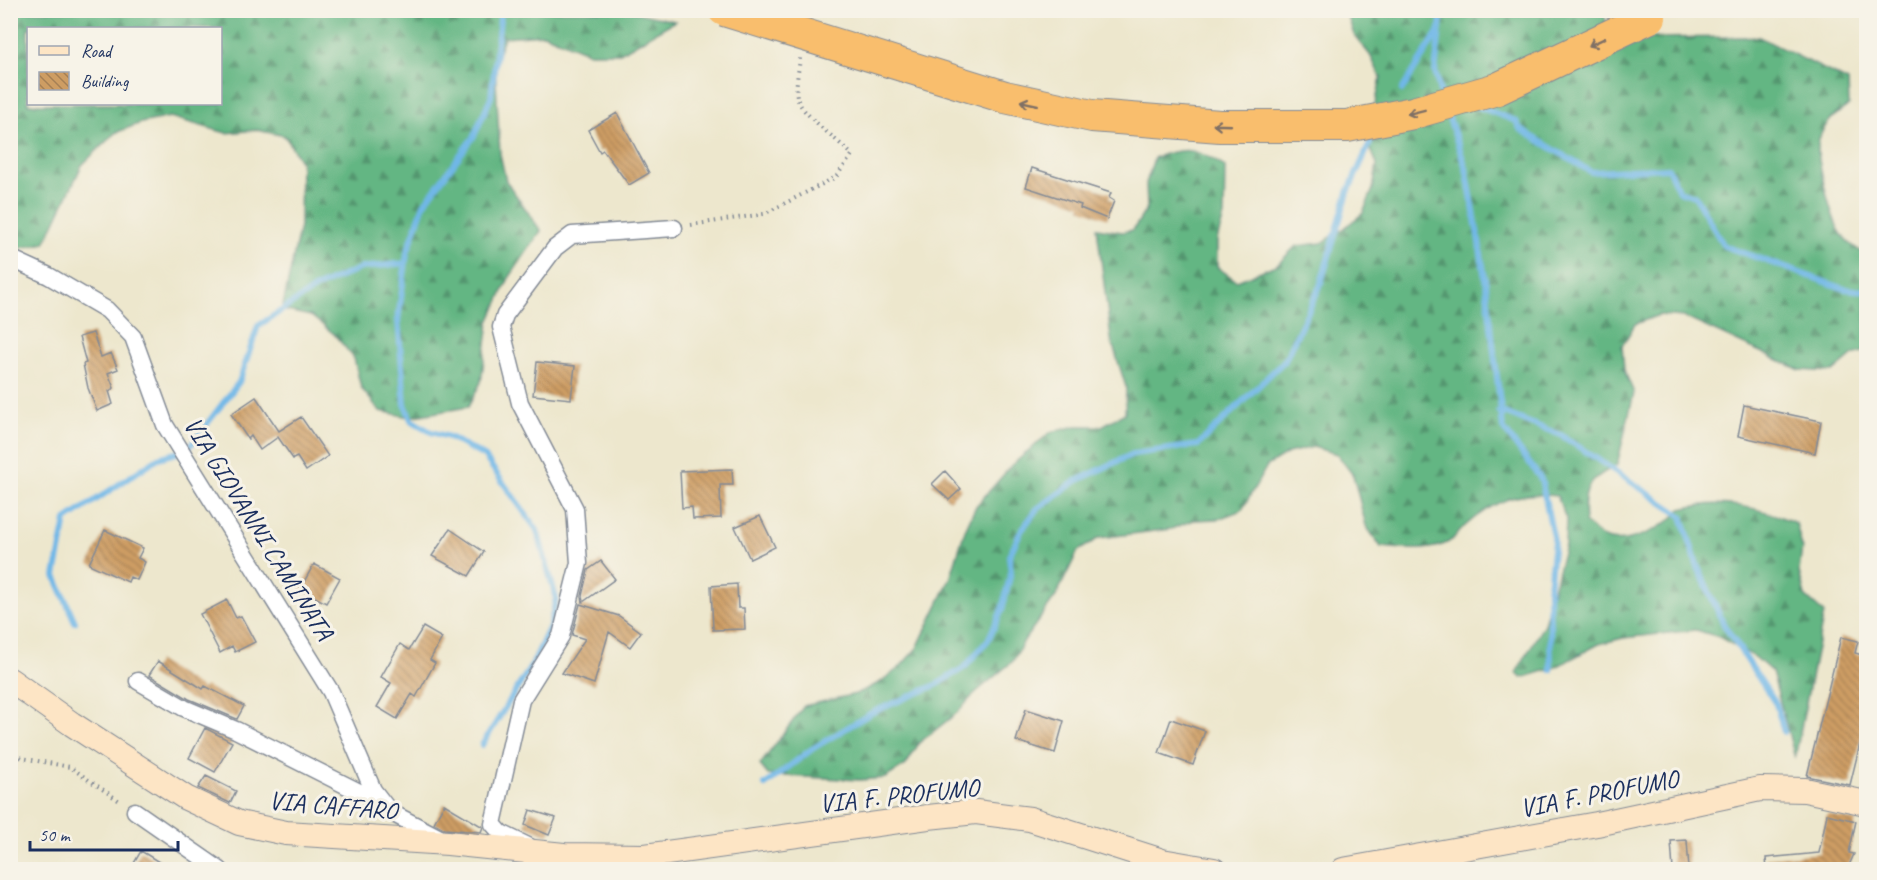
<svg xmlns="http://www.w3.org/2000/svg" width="1877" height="880" viewBox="0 0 1877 880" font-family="Caveat,sans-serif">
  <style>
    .forest { fill: url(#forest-firs); stroke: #407270; stroke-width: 1.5; fill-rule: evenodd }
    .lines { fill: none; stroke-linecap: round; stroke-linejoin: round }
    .stream { stroke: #70b7e7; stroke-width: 6 }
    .building { fill: url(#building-back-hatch) }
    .street-casing { stroke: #848b96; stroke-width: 19 }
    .secondary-casing { stroke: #848b96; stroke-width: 26 }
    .path { stroke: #848b96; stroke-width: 4; stroke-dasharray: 1.5 4.5; stroke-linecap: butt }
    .street { stroke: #fff; stroke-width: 16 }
    .secondary { stroke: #fde5c5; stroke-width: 24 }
    .highway-bridge-casing { stroke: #848b96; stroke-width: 34; stroke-linecap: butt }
    .highway-bridge { stroke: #f9be6d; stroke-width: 32 }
    .oneway { stroke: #7f6f65 }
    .labels { text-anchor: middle; stroke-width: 6; stroke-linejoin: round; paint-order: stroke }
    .street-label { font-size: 26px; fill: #1b2f5e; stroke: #f7f3e8 }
  </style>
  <defs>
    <pattern id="forest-firs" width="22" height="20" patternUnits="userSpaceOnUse" patternTransform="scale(1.5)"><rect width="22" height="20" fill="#64b683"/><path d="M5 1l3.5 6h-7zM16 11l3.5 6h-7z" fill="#52946e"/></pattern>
    <pattern id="building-back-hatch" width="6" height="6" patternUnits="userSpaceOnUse" patternTransform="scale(1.5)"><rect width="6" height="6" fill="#ce9d63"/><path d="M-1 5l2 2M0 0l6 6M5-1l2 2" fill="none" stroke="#a68055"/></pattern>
  </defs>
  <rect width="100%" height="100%" fill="#f7f3e8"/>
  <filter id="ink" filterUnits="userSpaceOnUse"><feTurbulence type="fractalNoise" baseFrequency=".0167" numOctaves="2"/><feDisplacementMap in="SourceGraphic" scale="12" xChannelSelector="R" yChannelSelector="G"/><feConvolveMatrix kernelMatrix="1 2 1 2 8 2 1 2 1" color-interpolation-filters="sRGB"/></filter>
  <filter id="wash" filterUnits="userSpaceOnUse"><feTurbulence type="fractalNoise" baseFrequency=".008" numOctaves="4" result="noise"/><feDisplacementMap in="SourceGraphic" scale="24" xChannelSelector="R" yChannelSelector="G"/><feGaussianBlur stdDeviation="1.35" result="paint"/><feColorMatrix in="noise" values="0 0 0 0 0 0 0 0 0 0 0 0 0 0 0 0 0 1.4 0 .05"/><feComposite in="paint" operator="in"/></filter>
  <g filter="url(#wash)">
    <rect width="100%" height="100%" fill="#ede7cd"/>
    <!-- forest -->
    <path class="forest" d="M629 11 675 21 620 53H589L544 34 504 37 495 63 500 154 506 181 541 231 509 278 489 322 481 382 468 407 409 417 380 411 361 388 354 358 334 334 311 316 282 310 300 226 301 162 285 136 257 130 226 133 170 117 141 123 115 133 82 165 45 243 16 249 11 245V11ZM28 28H220V104H28Z
      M1346 11H1603L1614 48 1636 38 1759 37 1848 81 1849 105C1835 115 1825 122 1819 139 1814 154 1830 210 1837 226 1843 239 1854 248 1866 254V351L1853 355 1833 372 1800 370 1684 317 1659 315 1635 324 1622 346 1624 370 1634 393 1617 465C1587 481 1582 488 1585 522 1591 527 1597 535 1604 538 1625 548 1669 526 1681 509 1721 498 1759 507 1796 523L1802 547 1799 572 1805 596 1824 613 1795 758 1772 672 1755 657 1719 637 1696 630 1623 638 1599 644 1554 668 1522 678 1516 673 1544 624 1565 545 1566 519 1557 496C1520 490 1493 501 1465 526 1459 532 1453 541 1445 544 1424 552 1403 549 1381 547L1366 526 1353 475 1337 454 1313 447 1288 453 1267 466 1242 510 1218 519 1194 520 1171 529 1099 538 1078 551 1056 596 1025 639 1013 661 975 693 958 712 919 743 906 765 885 778 860 780 768 775 760 765 804 706 856 694 879 683 899 668 917 648 950 579 965 530 976 506 1012 465 1051 432 1076 426H1102L1125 413 1126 387 1111 339 1097 228 1122 232 1133 230 1147 208 1146 183 1154 158C1186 146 1196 148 1225 167L1224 216 1217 240V267L1237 281 1278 264 1296 246 1322 243 1343 229 1363 213 1373 189 1377 164 1367 140 1381 78 1370 55 1354 35Z"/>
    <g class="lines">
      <!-- stream -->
      <path class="stream" d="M1402 90 1438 32
        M1440 92 1435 72 1442 10
        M1479 107 1516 121 1520 129 1591 172 1668 168 1679 191 1695 196 1724 246 1845 289 1866 291
        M1449 118 1466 168 1473 206 1486 284 1503 428 1541 479 1554 541 1549 588 1551 670
        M1499 411 1561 435 1682 516 1697 565 1724 625 1776 704 1784 732
        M75 622 55 576 66 520 158 458 187 450 239 382 258 326 317 287 361 268 406 263
        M482 745 533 663 550 626 556 598 537 530 484 456 449 437 431 432 411 420 405 404 398 320 407 253 424 204 474 136 491 97 501 10
        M765 785 812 749 873 712 936 685 965 667 988 640 1002 610 1011 572 1009 556 1021 531 1037 509 1076 481 1133 454 1198 445 1285 360 1320 286 1348 192 1376 130"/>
    </g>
    <g id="blocks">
      <!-- building -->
      <path class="building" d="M617 113 649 173 629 185 603 150 600 152 588 130Z
        M1032 168 1111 193 1109 198 1114 201 1107 219 1080 208 1081 205 1026 187Z
        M93 333 101 357 111 353 118 369 108 373 114 388 109 391 113 404 97 411 88 388 83 364 86 363 79 337Z
        M537 362 575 366 571 399 533 395Z
        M256 397 279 431 301 417 328 456 306 471 297 457 293 459 278 437 260 450 251 436 248 439 231 414Z
        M1744 405 1821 421 1815 453 1738 436Z
        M732 469 733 485H720L721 518 693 519 692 507 682 508 680 471Z
        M945 471 961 489 949 500 932 484Z
        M760 516 775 547 750 559 735 527Z
        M450 529 484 552 469 576 432 556Z
        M105 530 143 548 138 558 145 562 137 580 130 577 128 582 89 564Z
        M601 561 615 579 583 602 582 596 588 570Z
        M314 564 340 578 326 603 300 589Z
        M737 584 738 608H744L745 629 713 630 711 586Z
        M227 600 236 618 241 616 255 642 235 652 232 646 220 653 200 614Z
        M580 604 619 616 641 632 630 647 609 632 594 684 562 673 585 639 572 635Z
        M423 627 442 638 430 660 435 663 416 697 412 694 397 719 377 707 391 683 381 677 400 644 409 650Z
        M1841 637 1858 641 1855 653 1866 656V719L1850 785 1807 776Z
        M158 661 203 689 205 686 244 706 237 719 189 699 149 675Z
        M1026 709 1064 721 1055 753 1016 741Z
        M1171 719 1205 731 1193 765 1159 753Z
        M205 728 232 742 215 772 189 758Z
        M206 776 236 791 230 803 198 788Z
        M444 804 483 827 481 832 445 829 434 823Z
        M530 810 556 818 549 835 525 825Z
        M1827 814 1856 821 1849 853 1854 854 1847 870H1767L1766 858 1819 853Z
        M1687 840 1689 870H1673L1671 841Z
        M141 851 172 870H130Z"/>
    </g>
  </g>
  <g filter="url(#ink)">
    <use href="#blocks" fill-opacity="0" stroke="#848b96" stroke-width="1.5"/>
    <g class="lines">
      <!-- street casing -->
      <g class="street-casing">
        <path id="street" d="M10 258 49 276 107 310 133 337 165 425 331 692 373 790 390 812 442 839
          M138 681 184 708 236 730 379 802
          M135 811 220 870
          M530 847 501 833 493 824 521 700 561 636 579 563 575 509 520 403 501 327 505 315 555 248 572 235 674 228
          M536 870 564 855 582 870"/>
      </g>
      <!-- secondary casing -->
      <g class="secondary-casing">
        <path id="secondary" d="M10 680 72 724 186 798 239 823 286 833 448 843 564 855 645 856 928 817 976 812 1030 819 1162 861 1214 870
          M1343 870 1597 824 1760 789 1805 790 1866 803"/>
      </g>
      <!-- path -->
      <path class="path" d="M691 225 764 214 836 177 852 155C838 139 800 114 797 97 795 85 799 70 800 58
        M10 751 22 758 70 767 121 802"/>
      <!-- street -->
      <use href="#street" class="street"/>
      <!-- secondary -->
      <use href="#secondary" class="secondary"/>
      <!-- highway-bridge casing -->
      <g class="highway-bridge-casing">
        <path id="highway-bridge" d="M724 10 1005 97 1092 116 1220 126H1347L1413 113 1497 89 1650 17"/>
      </g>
      <!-- highway-bridge -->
      <use href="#highway-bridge" class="highway-bridge"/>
    </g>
    <!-- one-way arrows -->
    <defs><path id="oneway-shaft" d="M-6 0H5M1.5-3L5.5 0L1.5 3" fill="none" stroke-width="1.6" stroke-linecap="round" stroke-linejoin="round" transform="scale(1.5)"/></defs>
    <g class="oneway">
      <use href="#oneway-shaft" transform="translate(1597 42) rotate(155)"/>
      <use href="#oneway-shaft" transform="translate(1029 103) rotate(-167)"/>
      <use href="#oneway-shaft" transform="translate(1416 112) rotate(166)"/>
      <use href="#oneway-shaft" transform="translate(1222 125) rotate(-178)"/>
    </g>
  </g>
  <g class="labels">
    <!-- street labels -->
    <g class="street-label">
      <text transform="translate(259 528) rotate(58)" y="9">VIA GIOVANNI CAMINATA</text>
      <text transform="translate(1599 793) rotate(-11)" y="9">VIA F. PROFUMO</text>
      <text transform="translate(899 795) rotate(-6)" y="9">VIA F. PROFUMO</text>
      <text transform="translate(333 805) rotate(5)" y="9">VIA CAFFARO</text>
    </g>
  </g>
  <!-- margin -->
  <rect width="1877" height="880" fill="none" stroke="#f7f3e8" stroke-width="36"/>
  <!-- legend -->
  <rect x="27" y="27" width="195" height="78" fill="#f7f3e8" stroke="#9fa5b1" stroke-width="1.5"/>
  <rect x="39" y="46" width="30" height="9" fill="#fde5c5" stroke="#9fa5b1" stroke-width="1.5"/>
  <text x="81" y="57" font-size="18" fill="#1b2f5e">Road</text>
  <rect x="39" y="72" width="30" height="18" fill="url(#building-back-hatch)" stroke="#9fa5b1" stroke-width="1.5"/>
  <text x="81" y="87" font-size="18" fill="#1b2f5e">Building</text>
  <!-- scale -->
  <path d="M30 841v9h148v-9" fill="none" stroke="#1b2f5e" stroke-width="3"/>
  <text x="39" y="841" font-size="18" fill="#1b2f5e" stroke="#f7f3e8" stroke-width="4.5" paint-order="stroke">50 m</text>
</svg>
